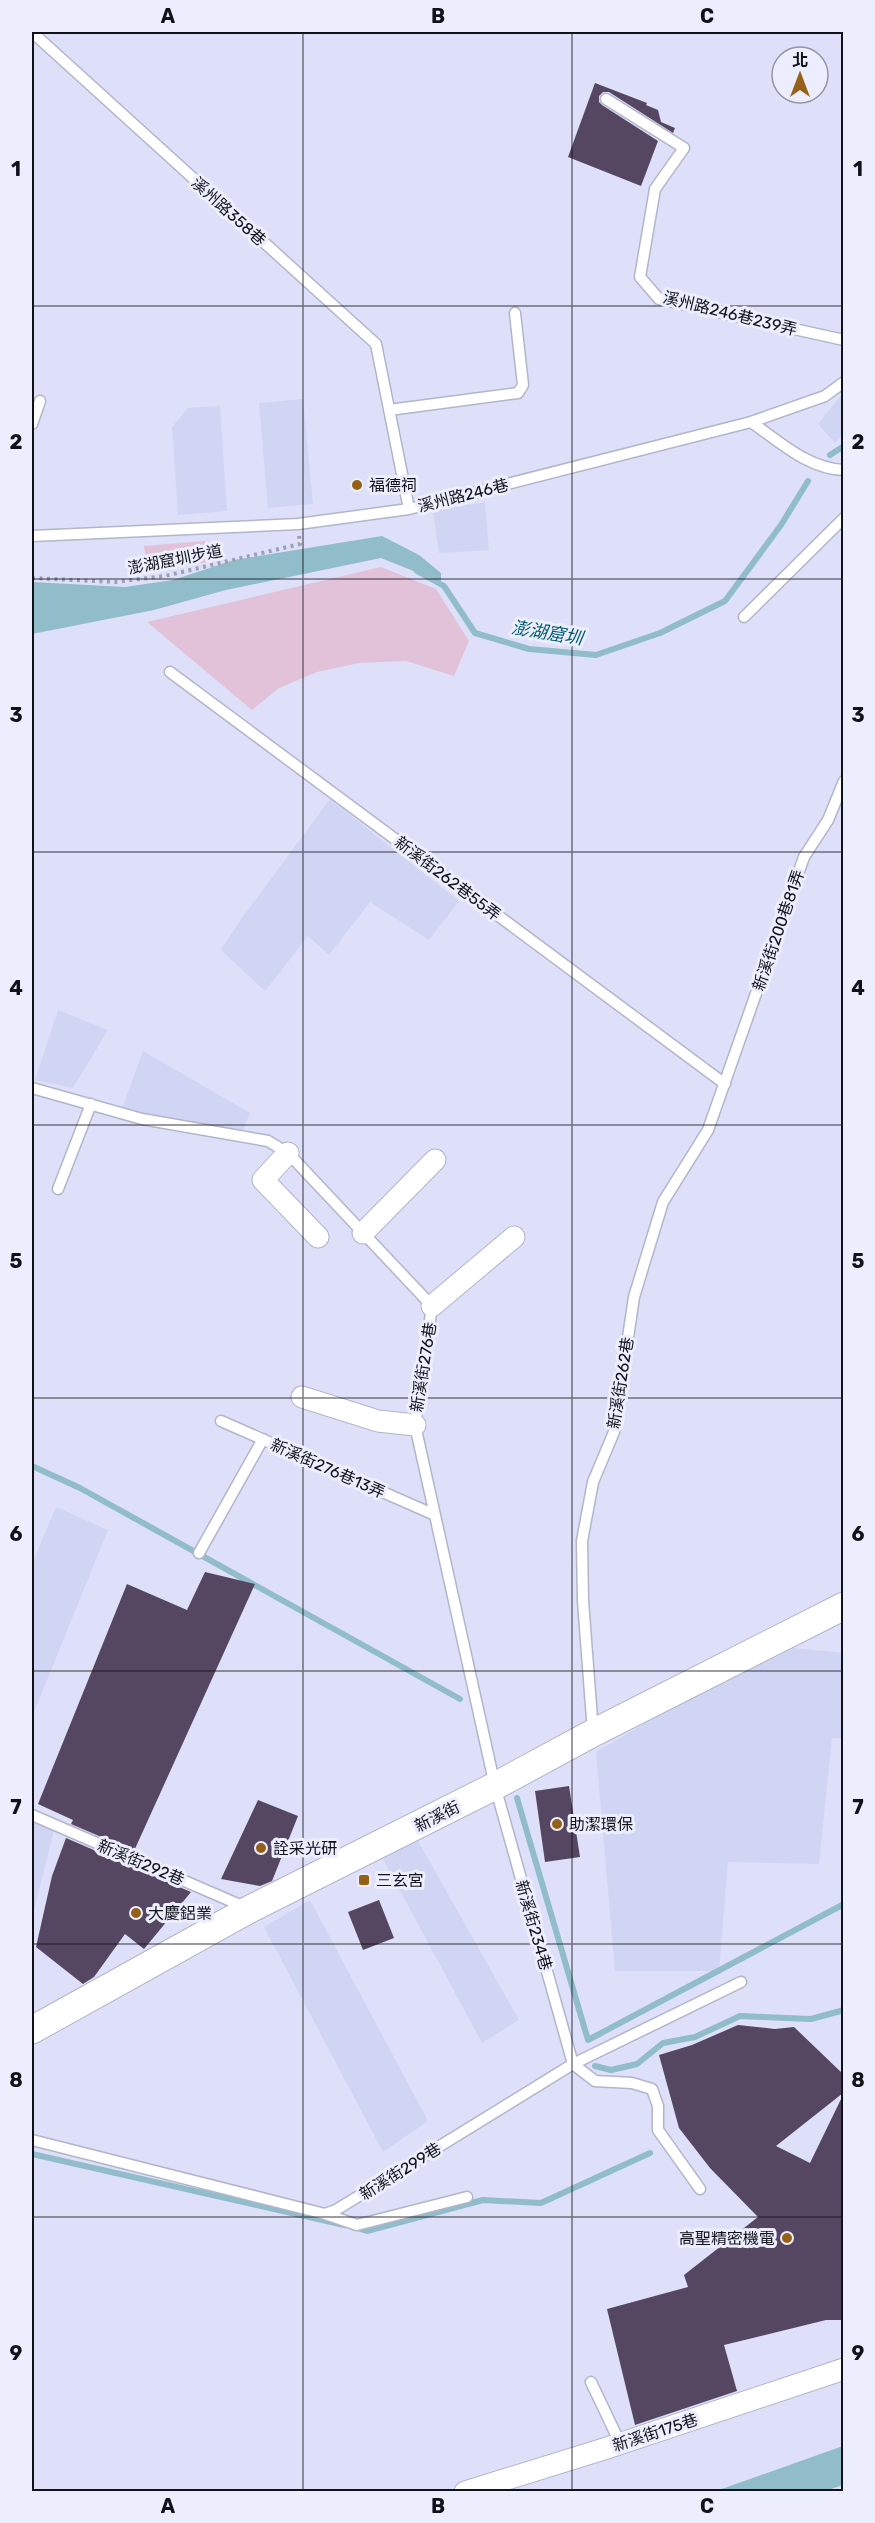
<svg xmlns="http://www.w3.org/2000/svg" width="875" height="2523" viewBox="0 0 875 2523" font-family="Rubik,'Noto Sans TC',sans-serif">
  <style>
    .built { fill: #d0d5f4 }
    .green { fill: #e2c2d8 }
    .water { fill: #91bcc9 }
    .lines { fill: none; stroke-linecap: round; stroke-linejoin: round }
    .stream { stroke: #91bcc9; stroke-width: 6 }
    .building { fill: #554662 }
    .service-casing { stroke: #b2b5cc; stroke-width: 13 }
    .minor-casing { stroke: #b2b5cc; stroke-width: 23 }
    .tertiary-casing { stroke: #b2b5cc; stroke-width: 29 }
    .path { stroke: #9da0b3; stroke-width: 4; stroke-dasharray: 3 4.5; stroke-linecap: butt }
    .service { stroke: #fff; stroke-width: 10 }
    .minor { stroke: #fff; stroke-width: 21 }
    .tertiary { stroke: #fff; stroke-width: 27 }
    .grid { fill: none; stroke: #101119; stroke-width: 1.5; stroke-opacity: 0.55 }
    .poi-dot { fill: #956017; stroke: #eceefd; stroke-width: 2 }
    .labels { text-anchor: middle; stroke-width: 6; stroke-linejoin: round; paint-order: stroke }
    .street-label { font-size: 16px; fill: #101119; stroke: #eceefd }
    .poi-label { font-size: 16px; fill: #101119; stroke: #eceefd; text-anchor: start }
    .water-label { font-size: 18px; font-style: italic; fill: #015c70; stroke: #eceefd }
    .neatline { fill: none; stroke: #101119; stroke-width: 2 }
    .grid-label { font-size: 20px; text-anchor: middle; font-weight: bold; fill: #101119 }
  </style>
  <rect width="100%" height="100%" fill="#dde0f8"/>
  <!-- built -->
  <path class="built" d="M843 393V434L835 443 818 424Z
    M303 399 313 504 268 508 259 403Z
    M220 406 227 511 178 515 172 427 188 408Z
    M485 502 489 550 439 553 433 511Z
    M330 799 459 901 429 940 370 902 329 955 308 936 265 991 221 950 242 918Z
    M58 1010 108 1030 73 1088 35 1080Z
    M143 1051 250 1113 242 1132 122 1109Z
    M56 1507 108 1530 32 1717V1564Z
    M794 1648 843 1653V1738H832L819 1864 728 1862 719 1971H615L596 1752 668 1710Z
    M32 1811 54 1830 32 1918Z
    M417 1839 519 2020 482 2043 383 1859Z
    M310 1900 428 2121 383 2152 264 1927Z"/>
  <!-- green -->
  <path class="green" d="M205 541 207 562 148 573 144 546Z
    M381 567 436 589 469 641 454 676 406 661 359 663 317 672 279 688 252 710 147 622Z"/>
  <!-- water -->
  <path class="water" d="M382 536 419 555 441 573V582L381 558 226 590 154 610 32 634V582L125 587 173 580 234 560Z
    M843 2446V2485L825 2491H716Z"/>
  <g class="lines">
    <!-- stream -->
    <path class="stream" d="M830 455 844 446
      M417 571 444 586 475 633 529 649 596 655 660 633 725 601 781 525 808 481
      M32 1466 80 1488 460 1699
      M517 1798 588 2040 844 1904
      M595 2066 611 2070 637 2064 663 2043 695 2037 740 2016 811 2019 844 2010
      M32 2154 344 2225
      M354 2227 367 2231 483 2200 541 2203 650 2153"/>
  </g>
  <!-- building -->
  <path class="building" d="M595 83 647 103 646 105 658 110 661 122 675 128 673 133 609 92H603L599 96V102L602 105 658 141 641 186 568 157Z
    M205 1572 255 1584 134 1851 71 1824 73 1820 38 1804 127 1584 187 1610Z
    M569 1786 580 1857 545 1862 535 1791Z
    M258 1800 298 1816 272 1881 260 1886 221 1879Z
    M66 1838 191 1892 144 1949 125 1934 94 1977 83 1984 36 1947 52 1876Z
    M379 1900 394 1938 363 1950 348 1912Z
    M738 2025 775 2029 794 2027 843 2074V2093L776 2146 810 2163 843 2095V2320H826L724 2345 737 2391 635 2425 607 2309 688 2287 684 2275 758 2217 710 2168 679 2128 659 2055 692 2045Z"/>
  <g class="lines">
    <!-- service casing -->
    <g class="service-casing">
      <path id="service" d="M32 32 376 344 409 509
        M606 99 684 148 655 189 640 277 659 299 844 340
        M389 410 518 393 523 385 515 313
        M751 422C779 441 808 469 844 470
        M32 424 40 401
        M32 536 298 524 409 509 751 422 825 396 844 382
        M744 617 844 518
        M170 672 725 1084
        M32 1088 142 1119 268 1141 288 1153 432 1306 415 1425 495 1786 573 2064 595 2081 632 2083 652 2089 658 2106V2130L700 2189
        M58 1189 91 1104
        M221 1421 435 1515
        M199 1553 263 1439
        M593 1732 583 1601 582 1541 593 1482 614 1432 634 1297 663 1202 708 1130 804 857 828 820 844 781
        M32 1815 247 1908
        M32 2140 325 2214 336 2210 573 2064 741 1982
        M325 2214 357 2225 467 2197
        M591 2382 620 2443"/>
    </g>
    <!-- minor casing -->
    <g class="minor-casing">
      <path id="minor" d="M288 1153 263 1180 318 1237
        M363 1233 435 1160
        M432 1306 514 1237
        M302 1397 378 1421 415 1425
        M465 2492 607 2448 844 2369"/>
    </g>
    <!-- tertiary casing -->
    <g class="tertiary-casing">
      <path id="tertiary" d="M32 2030 250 1909 495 1786 593 1733 844 1606"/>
    </g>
    <!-- path -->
    <path class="path" d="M32 578 115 582 165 576 300 544 299 536"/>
    <!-- service -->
    <use href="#service" class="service"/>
    <!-- minor -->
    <use href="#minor" class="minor"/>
    <!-- tertiary -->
    <use href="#tertiary" class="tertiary"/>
  </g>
  <!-- grid -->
  <path class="grid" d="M303 32V2492M572 32V2492M32 306H844M32 579H844M32 852H844M32 1125H844M32 1398H844M32 1671H844M32 1944H844M32 2217H844"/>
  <!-- markers -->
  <g class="poi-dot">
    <circle cx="357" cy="485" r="6"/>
    <circle cx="557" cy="1824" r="6"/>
    <circle cx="261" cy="1848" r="6"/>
    <rect x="358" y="1874" width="12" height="12" rx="3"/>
    <circle cx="136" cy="1913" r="6"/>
    <circle cx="787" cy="2238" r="6"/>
  </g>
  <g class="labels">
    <!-- street labels -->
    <g class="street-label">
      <text transform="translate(229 211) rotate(42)" y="6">溪州路358巷</text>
      <text transform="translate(730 313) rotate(14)" y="6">溪州路246巷239弄</text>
      <text transform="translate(463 495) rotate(-14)" y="6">溪州路246巷</text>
      <text transform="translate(175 559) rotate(-11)" y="6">澎湖窟圳步道</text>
      <text transform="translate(448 878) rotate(37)" y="6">新溪街262巷55弄</text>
      <text transform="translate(778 930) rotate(-71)" y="6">新溪街200巷81弄</text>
      <text transform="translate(423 1367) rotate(-81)" y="6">新溪街276巷</text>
      <text transform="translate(620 1383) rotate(-81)" y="6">新溪街262巷</text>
      <text transform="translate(328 1468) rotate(24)" y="6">新溪街276巷13弄</text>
      <text transform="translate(437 1816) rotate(-27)" y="6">新溪街</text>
      <text transform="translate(141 1862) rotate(23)" y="6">新溪街292巷</text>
      <text transform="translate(534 1925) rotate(74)" y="6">新溪街234巷</text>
      <text transform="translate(400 2171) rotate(-32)" y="6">新溪街299巷</text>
      <text transform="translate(655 2432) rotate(-18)" y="6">新溪街175巷</text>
    </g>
    <!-- poi labels -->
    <g class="poi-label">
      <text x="369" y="491">福德祠</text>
      <text x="569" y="1830">助潔環保</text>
      <text x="273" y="1854">詮采光研</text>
      <text x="376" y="1886">三玄宮</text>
      <text x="148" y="1919">大慶鋁業</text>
      <text x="775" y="2244" text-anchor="end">高聖精密機電</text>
    </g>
    <!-- water labels -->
    <g class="water-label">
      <text transform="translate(547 633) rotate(9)" y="6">澎湖窟圳</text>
    </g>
  </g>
  <!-- border -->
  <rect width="875" height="2523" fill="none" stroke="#eceefd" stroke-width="66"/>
  <!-- north arrow -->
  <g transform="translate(800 75)"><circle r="28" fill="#eceefd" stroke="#9496a2" stroke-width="1.5"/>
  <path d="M0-4.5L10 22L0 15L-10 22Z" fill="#956017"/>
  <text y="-9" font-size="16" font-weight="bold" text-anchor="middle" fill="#101119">北</text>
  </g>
  <rect x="33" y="33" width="809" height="2457" class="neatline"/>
  <g class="grid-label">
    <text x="168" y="23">A</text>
    <text x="438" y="23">B</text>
    <text x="707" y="23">C</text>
    <text x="16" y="176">1</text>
    <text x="858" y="176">1</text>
    <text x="16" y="449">2</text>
    <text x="858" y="449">2</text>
    <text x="16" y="722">3</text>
    <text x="858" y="722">3</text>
    <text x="16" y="995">4</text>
    <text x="858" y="995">4</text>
    <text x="16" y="1268">5</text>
    <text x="858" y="1268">5</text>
    <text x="16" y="1541">6</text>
    <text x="858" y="1541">6</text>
    <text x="16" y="1814">7</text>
    <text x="858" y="1814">7</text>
    <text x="16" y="2087">8</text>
    <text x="858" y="2087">8</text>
    <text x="16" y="2360">9</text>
    <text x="858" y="2360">9</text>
    <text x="168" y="2513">A</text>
    <text x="438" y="2513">B</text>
    <text x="707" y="2513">C</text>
  </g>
</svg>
